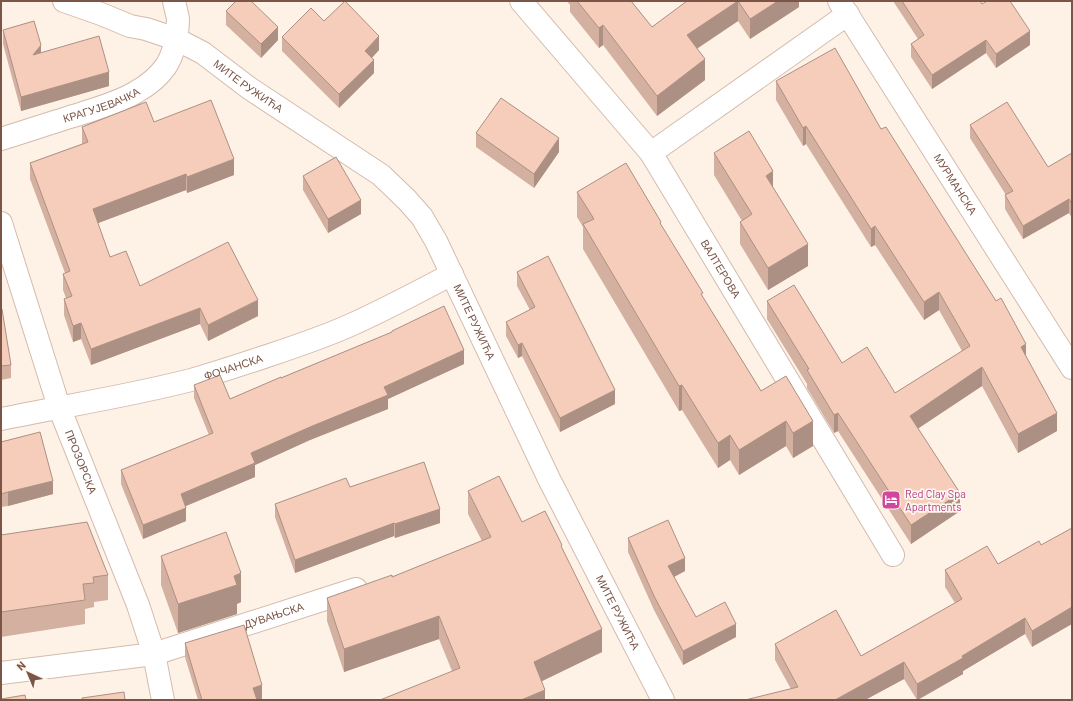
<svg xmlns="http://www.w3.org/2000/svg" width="1073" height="701" viewBox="0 0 1073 701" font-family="Barlow,sans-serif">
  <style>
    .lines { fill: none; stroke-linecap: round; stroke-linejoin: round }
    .minor-casing { stroke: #d4bbad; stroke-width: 24 }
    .minor { stroke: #fff; stroke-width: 22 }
    .wall { fill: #d4b0a1 }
    .shaded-wall { fill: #ac9083 }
    .building { fill: #f6cdbb; stroke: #ac9083 }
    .labels { text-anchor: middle; stroke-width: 3.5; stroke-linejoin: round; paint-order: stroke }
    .street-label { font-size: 11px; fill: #7a5548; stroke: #fff7ee }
    .hotel-label { font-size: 11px; fill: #b23c85; stroke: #fff7ee; text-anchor: start }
  </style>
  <rect width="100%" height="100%" fill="#fef2e6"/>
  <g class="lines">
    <!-- minor casing -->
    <g class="minor-casing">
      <g id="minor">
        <path id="s1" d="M64 1 101 14 130 26 146 29 176 39 203 53 249 88 381 175 407 200 422 217 436 241 549 479 663 700"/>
        <path id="s2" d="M521 1 651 153 893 555"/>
        <path id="s3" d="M839 1 1072 368"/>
        <path id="s4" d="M1 139C27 131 53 122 80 114 98 108 120 102 136 92 147 86 159 76 166 66 174 54 178 33 178 19 177 13 175 7 174 1"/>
        <path d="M651 153 848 14"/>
        <path id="s5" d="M1 223 59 407 138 605 154 654 163 700"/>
        <path id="s6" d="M1 419C64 406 129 396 191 380 216 373 240 365 264 357 294 347 325 337 355 323 388 308 420 291 452 274"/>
        <path id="s7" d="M1 673 154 654 356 589"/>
      </g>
    </g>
    <!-- minor -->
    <use href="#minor" class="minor"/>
  </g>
  <!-- wall -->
  <path class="wall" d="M567 1H631L652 27 686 2 685 1H799V7L750 39 738 21 697 49 705 80 657 116 603 45 599 48 570 12V5Z
    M893 1H980L982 4 1030 45 996 68 986 53 932 89 911 57V44L918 39Z
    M226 11 278 40 261 58 226 25Z
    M324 21 379 50 372 58 374 73 339 108 282 51V37Z
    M3 30 41 53 109 86 21 111 3 44Z
    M776 81 881 129 1026 356 1057 431 1018 453 982 386 918 428 960 511 911 544 838 431 834 433 807 388V384L767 319V301L842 363 895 393 962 351 939 310 924 320 875 245 871 247 806 144 803 146 776 100Z
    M154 122 234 175 187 193 186 190 98 223 110 257 140 286 258 316 208 341 200 324 91 365 81 339 73 342 64 315V299L66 298 63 290V274L65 273 30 179V163L82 144V127Z
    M970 125 1048 167 1072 153V218L1069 213 1023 239 1005 209V195H1006L970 138Z
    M476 133 559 152 534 188 476 147Z
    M714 153 773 188 808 266 768 290 740 244V222L742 221 714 175Z
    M303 176 361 214 328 233 303 190Z
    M577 192 661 225 703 298 761 391 813 446 793 458 786 446 739 475 730 460 718 468 682 410 679 411 583 249V227L577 217Z
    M517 272 615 404 560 432 522 356 518 358 506 336V322L530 310 517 286Z
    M1 310 11 365V378L1 380Z
    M392 331 464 364 388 399V409L310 440 255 465V477L186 506V521L143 539 121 484V470L209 435 194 398V385L230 399 392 332Z
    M1 442 53 494 8 506 1 507Z
    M350 487 440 523 395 538 394 536 295 573 275 517V504Z
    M468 491 522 522 562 548 602 652 542 681 545 700 452 671 439 639 344 672 327 621V598L392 577 482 541 468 514Z
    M1 535 108 575V600L94 602V607L85 609V624L1 637Z
    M628 538 685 571 674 577 696 617 736 637 683 665 654 610 628 552Z
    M1039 541 1032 647 1025 634 963 671V674L918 700H917L904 679 865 700H745L791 689 775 660V644L861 656 955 603 945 587V570L998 564Z
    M161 556 241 602 237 604V614L178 633 161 585Z
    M185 643 262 699 257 700H198L185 657Z"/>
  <!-- shaded-wall -->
  <path class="shaded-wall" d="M738 1V21L687 55V35Z
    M778 1H799V7L750 39V19Z
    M603 25V45L599 48V28Z
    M278 27V40L261 58V44Z
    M1030 31V45L996 68V54Z
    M379 36V50L365 65V51Z
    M986 40V53L932 89V75Z
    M41 45V59L33 55Z
    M705 59V80L657 116V96Z
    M374 60V73L339 108V94Z
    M109 72V86L21 111V97Z
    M806 126V144L803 146V128Z
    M559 138V152L534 188V174Z
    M234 159V175L187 193V177Z
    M773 171V194L766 176Z
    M186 174V190L93 225V209Z
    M1069 199V213L1023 239V226Z
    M361 200V214L328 233V219Z
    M875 226V245L871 247V229Z
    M808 244V266L768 290V268Z
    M939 292V310L924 320V302Z
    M258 300V316L208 341V325Z
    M200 308V324L91 365V349Z
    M81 323V339L73 342V326Z
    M522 343V356L518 358V345Z
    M1026 344V362L1021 347Z
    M464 350V364L388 399V409L310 440 255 465V477L181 508V494L251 453 384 387Z
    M982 367V386L910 434V416Z
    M682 385V410L679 411V386Z
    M615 390V404L560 432V418Z
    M838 413V431L834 433V415Z
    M1057 413V431L1018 453V434Z
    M786 421V446L739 475V450Z
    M813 421V446L793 458V433Z
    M730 435V460L718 468V443Z
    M53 481V494L8 506V492Z
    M960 493V511L911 544V525Z
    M186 508V521L143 539V525Z
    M440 509V523L395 538V524Z
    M394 523V536L295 573V560Z
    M685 558V571L668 580V566Z
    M241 573V602L237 604V614L178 633V604L234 576Z
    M1072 595V624L1032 647V631Z
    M439 616V639L344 672V649Z
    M1025 618V634L963 671V674L917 700V684L962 656Z
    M736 624V637L683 665V651Z
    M602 629V652L534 685V662Z
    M904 662V679L865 700H835Z
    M262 685V699L257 700H253V688Z
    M545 690V700H521Z"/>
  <!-- building -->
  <path class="building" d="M236 1H251L278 27 261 44 226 11Z
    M345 1 379 36 365 51 374 60 339 94 282 37 311 8 324 21Z
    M577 1H631L652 27 687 1H738L687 35 705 59 657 96 603 25 599 28Z
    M738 1H778L750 19Z
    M902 1H980L982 4 987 1H1010L1030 31 996 54 986 40 932 75 911 44 924 35Z
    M34 21 41 45 33 55 99 36 109 72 21 97 3 30Z
    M835 48 881 129 886 127 996 301 1001 298 1026 344 1021 347 1057 413 1018 434 982 367 910 416 960 493 911 525 838 413 834 415 807 370 809 369 767 301 794 285 842 363 867 347 895 393 970 346 939 292 924 302 875 226 871 229 806 126 803 128 776 81Z
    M501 98 559 138 534 174 476 133Z
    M211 100 234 159 187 177 186 174 93 209 110 257 126 251 140 286 228 242 258 300 208 325 200 308 91 349 81 323 73 326 64 299 72 296 63 274 70 271 30 163 88 142 82 127 146 102 154 122Z
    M1007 102 1048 167 1072 153V204L1069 199 1023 226 1005 195 1013 191 970 125Z
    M749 131 773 171 766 176 808 244 768 268 740 222 752 214 714 153Z
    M336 157 361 200 328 219 303 176Z
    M626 163 661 222 660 223 703 293 701 294 761 391 786 376 813 421 793 433 786 421 739 450 730 435 718 443 682 385 679 386 583 224 594 219 577 192Z
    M548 256 615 390 560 418 522 343 518 345 506 322 535 307 517 272Z
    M444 306 464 350 384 387 388 395 310 427 251 453 255 463 181 494 186 508 143 525 121 470 213 433 194 385 220 375 230 399 281 377V378L392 332V331Z
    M2 309 11 365 1 366V310Z
    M40 432 53 481 8 492 1 494V442Z
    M424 462 440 509 395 524 394 523 295 560 275 504 346 478 350 487Z
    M499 476 522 522 545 511 562 545 561 546 602 629 534 662 545 690 521 700H380L460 668 439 616 344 649 327 598 392 575V577L491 537 468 491Z
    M668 520 685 558 668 566 696 617 725 602 736 624 683 651 654 596 628 538Z
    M87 522 108 575 93 577 94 583 83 584 85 600 1 612V535Z
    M1072 528V595L1071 596 1072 598V607L1032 631 1025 618 962 656 963 658 917 684 904 662 835 700H745L798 687 775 644 836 610 861 656 962 599 945 570 987 546 998 564 1039 541 1041 545Z
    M226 532 241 573 234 576 237 585 178 604 161 556Z
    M244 625 262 685 253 688 257 700H202L185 643Z
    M124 692 125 700H82V698Z
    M25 695 26 700H1V699Z"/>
  <!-- icons -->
  <defs>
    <g id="hotel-square" transform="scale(1)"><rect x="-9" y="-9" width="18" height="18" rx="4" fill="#d1479c" stroke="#fff7ee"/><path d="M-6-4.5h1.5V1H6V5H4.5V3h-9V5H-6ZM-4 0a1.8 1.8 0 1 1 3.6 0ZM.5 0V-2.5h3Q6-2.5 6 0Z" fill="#fff"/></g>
  </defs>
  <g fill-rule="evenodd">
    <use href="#hotel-square" x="891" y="500"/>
  </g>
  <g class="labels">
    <!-- street labels -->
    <g class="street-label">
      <text dy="4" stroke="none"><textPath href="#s1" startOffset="205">МИТЕ РУЖИЋА</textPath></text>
      <text dy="4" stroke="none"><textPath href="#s4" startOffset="106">КРАГУЈЕВАЧКА</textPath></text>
      <text dy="4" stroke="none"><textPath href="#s3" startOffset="217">МУРМАНСКА</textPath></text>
      <text dy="4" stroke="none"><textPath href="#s2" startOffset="335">ВАЛТЕРОВА</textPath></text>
      <text dy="4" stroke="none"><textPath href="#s1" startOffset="541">МИТЕ РУЖИЋА</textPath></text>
      <text dy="4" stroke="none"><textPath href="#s6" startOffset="238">ФОЧАНСКА</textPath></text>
      <text dy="4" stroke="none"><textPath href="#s5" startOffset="252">ПРОЗОРСКА</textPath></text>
      <text dy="4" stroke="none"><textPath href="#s1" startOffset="865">МИТЕ РУЖИЋА</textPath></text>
      <text dy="4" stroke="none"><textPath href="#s7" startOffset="280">ДУВАЊСКА</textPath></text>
    </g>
    <!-- hotel labels -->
    <g class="hotel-label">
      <text x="905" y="498">Red Clay Spa<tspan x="905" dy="13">Apartments</tspan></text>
    </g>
  </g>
  <!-- border -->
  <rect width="1073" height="701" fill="none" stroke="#7a5548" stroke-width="4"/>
  <!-- north arrow -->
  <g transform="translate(28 673) rotate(316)" stroke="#fff7ee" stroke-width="3" paint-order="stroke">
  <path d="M0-3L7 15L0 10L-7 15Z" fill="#7a5548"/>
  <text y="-6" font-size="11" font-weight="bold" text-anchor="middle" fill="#7a5548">N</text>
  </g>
</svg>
